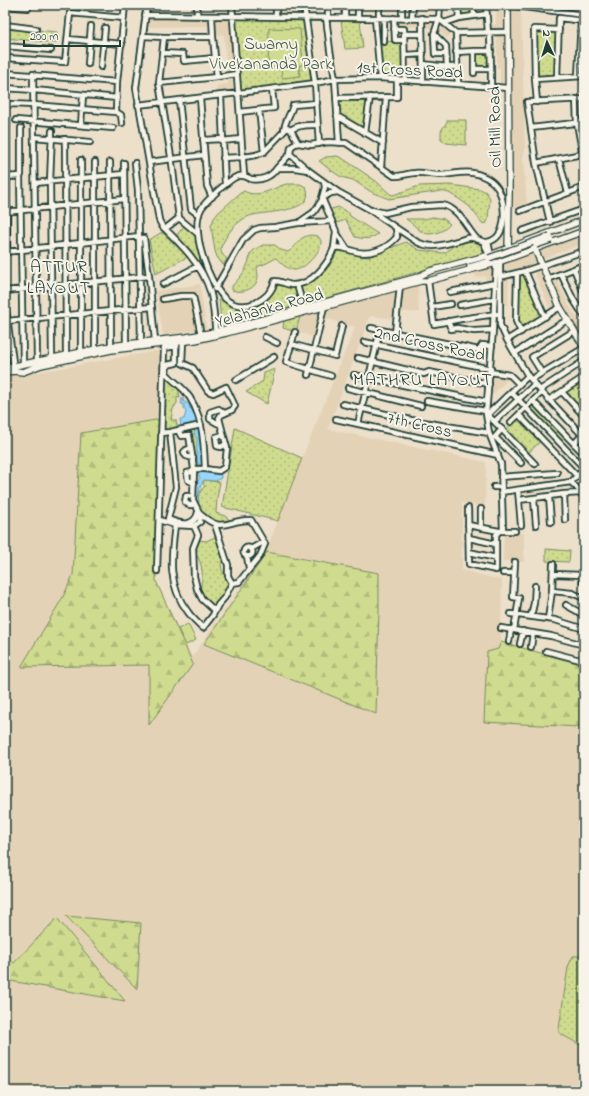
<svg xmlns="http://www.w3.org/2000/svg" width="589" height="1096" viewBox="0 0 589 1096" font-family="'Indie Flower',sans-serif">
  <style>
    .built { fill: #e4d2b6 }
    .green { fill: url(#green-dots); stroke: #778c61 }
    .forest { fill: url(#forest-firs); stroke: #778c61 }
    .pitch { fill: #cfdb8e; stroke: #778c61 }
    .water { fill: #99d6fa; stroke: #6899ab }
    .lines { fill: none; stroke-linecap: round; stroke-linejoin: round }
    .minor-casing { stroke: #1f3d34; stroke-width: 8 }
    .major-casing { stroke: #1f3d34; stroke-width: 8 }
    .minor { stroke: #f7f3e8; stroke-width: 4.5 }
    .major { stroke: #f7f3e8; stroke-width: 5.5 }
    .major-bridge-casing { stroke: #1f3d34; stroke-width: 8; stroke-linecap: butt }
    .major-bridge { stroke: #f7f3e8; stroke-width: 5.5 }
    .labels { text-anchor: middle; stroke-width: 4; stroke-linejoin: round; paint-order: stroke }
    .park-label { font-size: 17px; fill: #425d46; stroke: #f7f3e8 }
    .street-label { font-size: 17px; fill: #1f3d34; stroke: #f7f3e8 }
    .neighbourhood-label { font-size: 18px; letter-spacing: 1px; fill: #1f3d34; stroke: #f7f3e8 }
  </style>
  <defs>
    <pattern id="green-dots" width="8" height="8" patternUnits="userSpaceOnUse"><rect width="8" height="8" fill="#cfdb8e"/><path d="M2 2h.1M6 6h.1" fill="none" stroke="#b1bd7b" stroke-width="1.8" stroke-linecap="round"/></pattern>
    <pattern id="forest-firs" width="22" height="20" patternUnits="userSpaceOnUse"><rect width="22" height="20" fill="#cfdb8e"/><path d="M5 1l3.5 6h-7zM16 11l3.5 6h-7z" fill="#b1bd7b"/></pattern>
  </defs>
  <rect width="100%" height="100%" fill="#ece0cb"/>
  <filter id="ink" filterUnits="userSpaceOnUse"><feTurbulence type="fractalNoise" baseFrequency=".025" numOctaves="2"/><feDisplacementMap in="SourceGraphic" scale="8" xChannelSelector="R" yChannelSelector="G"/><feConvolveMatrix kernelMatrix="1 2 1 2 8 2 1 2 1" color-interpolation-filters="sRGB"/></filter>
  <g filter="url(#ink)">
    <!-- built -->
    <path class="built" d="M277 5H300L302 15 278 14Z
      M496 5H504L505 30 489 31 488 25 496 24Z
      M511 8 521 9 525 150 523 157 527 204 513 208Z
      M148 18H230L238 92 217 94 216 86 228 84 224 35H214V26L147 27Z
      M376 19 439 20 452 33 447 38 438 30H430V28H423V26L407 27V24L376 25Z
      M497 34H504L506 87 500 86V68H497Z
      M584 234V243L543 259 540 251Z
      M533 253 539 266 503 275V264Z
      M494 266 493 281 487 282 485 276 476 278 474 271Z
      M539 267 556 308 551 311 533 270Z
      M509 276 508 305H501L503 277Z
      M556 277 569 305 584 329V339L564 307 555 289 551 280Z
      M200 284 206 328 163 336 156 291Z
      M418 286 419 312H400L401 290Z
      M398 291 395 319 370 316 328 429 486 462 485 506 462 503V570L502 580 501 642 584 665V1091H5V374L21 375 162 350 156 581 192 657 267 549 302 458 355 327 324 318 326 309Z
      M322 309 315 337 296 332 300 316Z
      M491 373 511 377 496 391V394H489Z
      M504 533H524V562L503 561Z"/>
    <!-- green -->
    <path class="green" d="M459 5H472L473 14 460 16Z
      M235 19H304L311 82 241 90Z
      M341 20H360L363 48 345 49Z
      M5 27 57 32 56 43 5 38Z
      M534 29 559 30 557 78 535 79Z
      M401 41 403 77 381 76 378 42Z
      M490 51V69H474L475 52Z
      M370 97 365 133 337 116 336 98Z
      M448 120H466V145L446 143 441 139V131Z
      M337 156 342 158 376 181 390 194 393 195 419 186 450 185 480 189 486 192 490 198 488 220 486 224 482 223 470 207 459 199 449 193 441 191 389 199 373 193 353 180 341 177 329 169 319 161 326 157Z
      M286 184H300L306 187C318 215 261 210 247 217 237 222 229 231 224 241 219 249 220 253 227 259L223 265 217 257 215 251 211 226 214 218 218 213 239 194 244 191C258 199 273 188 286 184Z
      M338 207 349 213 350 216 378 234C370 240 364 239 355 237L346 220 334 224 329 210Z
      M433 217 444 219 450 224C445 231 433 236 424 233 418 230 412 223 406 219H424Z
      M185 225 195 234 197 247 201 260 198 261 192 251 176 236Z
      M162 232 181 250 187 257 156 274 149 240Z
      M311 235 318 236C319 238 321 239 321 242 322 251 303 271 294 270 286 269 281 263 276 258L267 263 257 267C257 270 258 273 258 277 257 289 242 294 232 290V286C241 277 249 267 250 254L255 249 263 245H275L281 250 288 252C299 245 297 237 311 235Z
      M471 241 479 243 484 253 306 304 301 287C319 280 332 267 338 249L356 255 367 257 406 242 419 250 443 253 446 252 454 245Z
      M525 273 542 317 522 328 519 321V276Z
      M277 283 287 287H294L297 293V303L289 308 221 325 219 297C233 309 253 313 267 298 271 293 273 286 277 283Z
      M300 316 296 332 283 328 284 320Z
      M275 369 267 404 246 392 263 381 264 373Z
      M164 374 178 386 180 398 177 397V403L173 409 171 420H176L177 426 173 430 163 431Z
      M580 383 584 387V412L566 392Z
      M533 403 565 436 560 441 528 408Z
      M519 417 541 441 527 454 505 430Z
      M198 427 203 467H195L189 437 182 438 180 431Z
      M235 428 302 458 278 521 222 507Z
      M204 480 220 482 217 498 216 513 225 516 232 522C228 522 220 524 216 523 214 522 211 519 208 517 197 509 194 496 205 486L203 484Z
      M217 536 223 556C217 570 227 574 228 587L216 605C211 605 211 604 208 601 194 588 204 587 202 570 200 555 192 557 198 540L206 541Z
      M546 549 570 551 569 562 546 561Z
      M573 956H584V1047L559 1033V1029L568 967Z"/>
    <!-- forest -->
    <path class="forest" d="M161 419 156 581 193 664 149 725V665L21 667 63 597 73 575 81 433Z
      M267 552 379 573V610L376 714 204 644Z
      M501 642 584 665V707L579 727 484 722 487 652 498 649Z
      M66 916 141 923 137 989Z
      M57 918 125 1001 5 980V957L14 963Z"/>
    <!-- pitch -->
    <path class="pitch" d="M269 28 300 29 303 65 268 68Z
      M299 66 300 76 282 78 281 68Z
      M188 624 196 640 186 645 178 629Z"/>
    <!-- water -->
    <path class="water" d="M182 398 184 399 183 401 190 405 189 408H191L198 421 196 424 181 427 180 419H184L186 412 184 408V404H181Z
      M198 427C201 435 203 444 203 452 202 457 201 459 203 465H199C196 458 197 447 197 438L195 436 194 428Z
      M199 470H201L203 472C209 471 217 471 221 475V478L216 481 204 480C200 485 197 495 199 502L196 503C193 494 195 485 200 478L199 476Z"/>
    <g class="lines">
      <!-- minor casing -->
      <g class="minor-casing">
        <path id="minor" d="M147 5 136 88 159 220 162 226C181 244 202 265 210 291 214 304 214 320 216 334
          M232 5 244 175
          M276 5V16
          M304 5 315 83 319 144
          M402 5V18
          M440 5 439 19 434 34 435 54H446
          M458 5 459 18
          M473 5 474 15
          M486 5 488 33
          M509 5 584 15
          M5 6 28 8
          M145 15 439 19
          M197 15V5
          M326 17 330 50 335 79 339 143
          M328 17V5
          M345 17V5
          M358 17V5
          M375 18 380 78
          M379 18V5
          M384 18V42
          M394 18 395 40H404
          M412 18 413 5
          M422 18 423 82
          M439 19 456 33 507 32
          M444 23 459 18 487 14
          M5 25 36 29
          M394 29H404L405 80
          M456 33 458 84
          M404 34H422
          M434 34 446 46 447 67H457
          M143 36 164 37
          M213 37 217 77 237 74
          M68 39 122 44
          M5 46 51 50
          M456 52 474 51
          M162 53 183 54 184 61 215 58
          M405 55 423 54
          M5 58 65 62 70 13 124 18
          M88 64 91 26
          M423 64 447 67
          M101 67 105 28
          M474 69H491L490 33
          M491 69V87
          M5 73 117 82
          M474 73V51H491
          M33 74 37 361
          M578 76 581 20
          M557 78 559 18 584 21
          M535 79 584 76
          M159 83 217 77
          M5 88 34 90 117 98
          M221 96 225 185
          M200 98 207 186 212 197
          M336 98 397 97V80
          M576 99 577 123 584 162
          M179 100 191 209 199 215
          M537 102 535 79 534 29 559 30
          M138 105 239 93 315 83 335 79 380 78 508 88
          M5 106 10 104 34 105 116 112 121 115 122 123
          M259 110 264 152
          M5 111 7 122V252
          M116 112 117 82 125 5
          M240 112 274 108 272 89
          M337 116 383 143
          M16 120 113 128
          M81 125 83 95
          M21 128V175L20 176 23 363
          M531 128 584 122
          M291 130C298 124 310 125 318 125
          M52 131 50 182 52 358
          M284 131C284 122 291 114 293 105L317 103
          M365 133 370 97
          M34 137 90 142
          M65 139 66 355
          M203 140 222 139
          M222 141 241 139
          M223 158C237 157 252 158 264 152L287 128 291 130 298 143
          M559 159 568 193
          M81 160V352
          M95 162V349
          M110 162 111 346
          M149 162 204 155
          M124 163 126 344
          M135 163 138 190 141 342
          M536 163 582 154
          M381 167 386 97
          M277 168 290 154 291 147 295 144 298 143 311 145 328 142 346 143 394 176C401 177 407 173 415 173 423 172 431 175 439 175 450 175 462 171 473 173 481 174 492 180 496 186 506 198 508 232 493 240 486 244 483 241 476 239 472 237 466 238 461 240 445 244 433 250 417 242L367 208 338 192 308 170 290 154
          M308 170 295 168H277C271 177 261 181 251 179 247 177 244 175 239 176 231 177 205 202 201 209 197 217 197 226 198 233 199 247 203 259 208 271 217 292 229 313 255 303 265 299 272 291 275 281 281 281 287 285 293 285 312 285 328 264 334 248 341 246 346 249 353 251 369 256 386 250 397 237L396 228
          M5 177 20 176
          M324 182 325 187 322 198 336 231 334 248
          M35 183 123 174
          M372 210 385 213 411 207 442 205C460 209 465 226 476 238
          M520 211 584 187
          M5 212 124 199
          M301 221 314 212 324 197 331 193 338 192
          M550 222 536 163 527 102 584 99
          M165 229 179 218
          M522 231 584 209
          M336 232 347 249
          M198 234 179 218 172 163 159 83 164 37H213L212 16
          M139 238H144L149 276 155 341
          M484 242 487 251 496 263 493 330 486 414 489 433 501 464 503 531
          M488 242 490 251V255
          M5 252 139 236
          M500 262V325L507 340 528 376 540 390 584 437
          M574 269 584 293
          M525 271 545 317
          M517 274 516 321 521 332
          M561 274 573 299 584 316
          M500 277 525 271 584 251
          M547 279 584 265
          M428 281 434 324 461 319 496 314
          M163 284 198 266
          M297 285 304 309
          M215 289 243 240 254 230 260 228 275 227 298 223 332 221
          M5 291 149 276
          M450 292 495 283
          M163 299 181 296H193L201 335
          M5 303 14 369
          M460 305 494 299
          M432 307 451 304
          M7 321 152 307
          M448 321 451 329 457 328 474 331 493 330
          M371 328 479 350 482 345 492 346
          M295 332 286 362 331 376
          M395 333 400 286
          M265 337 277 343
          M507 340 560 307
          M176 342V363L167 365 166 373C171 379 178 384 184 390 203 411 204 442 205 469L219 471 225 467 227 448 219 418 221 415 232 410 235 406 226 387 213 393 208 391 193 368 182 363 183 342
          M364 342 491 369
          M291 344 335 356 342 326
          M515 353 567 320
          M358 358 424 374 429 372 489 384
          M490 372 510 375 519 384
          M542 373 532 357 574 331
          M308 375 324 307
          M354 375 487 402
          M532 379 584 348
          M236 380 274 357
          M348 388 421 406
          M540 390 584 361
          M511 392 584 468
          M562 392 584 416
          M549 400 584 377
          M427 401 486 411
          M533 401 584 454
          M343 404 411 420 489 433
          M486 413 535 464
          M488 414 528 376
          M519 415 577 476
          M336 419 498 455
          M495 421 535 384
          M511 422 542 392
          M220 424 217 423 210 419V412L219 409 224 413
          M358 424 380 330
          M502 429 495 437 521 463
          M170 432 176 487 168 519C179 524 195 528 198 512
          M161 433 170 432 201 425
          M223 435 216 437 217 446 221 447 226 444
          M574 444 582 435
          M191 448 186 450 184 452 186 456 193 458
          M501 477 557 473
          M571 482 584 495
          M194 483 188 480 187 473 192 472 194 469H205
          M494 487H501
          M518 490 521 525
          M501 492 571 482 584 469
          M564 494 582 493
          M193 496H186L185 502 189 505H195
          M549 497 551 522
          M534 499 536 525
          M519 500 564 494 565 520
          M468 508 469 564 496 570V535L499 531H515
          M481 509V528
          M159 520 175 525 194 526 200 522V514L193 500 194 469 189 435 181 436 178 430
          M175 525C171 557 167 585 188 612 192 618 198 623 203 628L213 615 218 605 225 597 232 583 239 582 260 556 265 544 251 520C227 519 224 535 200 514
          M215 525 228 565V576L232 583
          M468 525 499 531
          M194 526 198 535 193 548 194 576 197 589 202 599 215 611
          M469 538 496 544
          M243.5 552a4.5 4.5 0 1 1 9 0a4.5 4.5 0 1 1-9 0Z
          M251 549 263 542
          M469 552 496 558
          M247 556 249 569
          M157 571 164 348 177 346
          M503 573H514
          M553 574 583 575V582L584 583
          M552 591 572 593 584 598
          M566 605 584 615
          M511 614 555 620 584 629
          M531 616 534 603 535 586
          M548 619 552 591 553 564
          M501 628 551 636 584 645
          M514 630 519 598 513 597 515 562
          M509 642 511 629
          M520 644 523 631
          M531 647 533 633
          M546 651 584 661"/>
      </g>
      <!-- major casing -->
      <g class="major-casing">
        <path id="major" d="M508 5 509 195 508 251
          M534 247 560 307 584 347
          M470 267 491 261
          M5 368 111 346 187 337 215 332 418 277 430 271 490 255 584 220
          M5 372 15 371 23 372 41 365 111 350 195 340 226 333 421 281H428L496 263 584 231"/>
      </g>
      <!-- minor -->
      <use href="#minor" class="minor"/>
      <!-- major -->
      <use href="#major" class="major"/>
      <!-- major-bridge casing -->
      <g class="major-bridge-casing">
        <path id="major-bridge" d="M536 245 551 240
          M489 258 550 236"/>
      </g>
      <!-- major-bridge -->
      <use href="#major-bridge" class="major-bridge"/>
    </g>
  </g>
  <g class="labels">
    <!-- park labels -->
    <g class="park-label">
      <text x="271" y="49">Swamy<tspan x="271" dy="20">Vivekananda Park</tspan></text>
    </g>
    <!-- street labels -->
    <g class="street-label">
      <text transform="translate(410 69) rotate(3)" y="6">1st Cross Road</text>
      <text transform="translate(494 127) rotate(-91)" y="6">Oil Mill Road</text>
      <text transform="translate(269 307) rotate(-15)" y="6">Yelahanka Road</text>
      <text transform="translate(430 343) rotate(12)" y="6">2nd Cross Road</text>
      <text transform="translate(420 424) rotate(13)" y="6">7th Cross</text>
    </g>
    <!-- neighbourhood labels -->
    <g class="neighbourhood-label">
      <text x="59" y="272">ATTUR<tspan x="59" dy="21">LAYOUT</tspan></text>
      <text x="423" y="385">MATHRU LAYOUT</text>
    </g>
  </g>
  <!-- margin -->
  <rect width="589" height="1096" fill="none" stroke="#f7f3e8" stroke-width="20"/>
  <rect x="10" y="10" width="569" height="1076" fill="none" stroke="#1f3d34" stroke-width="1.5" filter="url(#ink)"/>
  <!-- north arrow -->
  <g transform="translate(547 42) rotate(356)" stroke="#f7f3e8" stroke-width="3" paint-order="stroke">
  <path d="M0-3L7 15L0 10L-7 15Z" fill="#1f3d34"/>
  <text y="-6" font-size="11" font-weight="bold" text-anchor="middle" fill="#1f3d34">N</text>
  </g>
  <!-- scale -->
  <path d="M24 40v6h96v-6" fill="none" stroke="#1f3d34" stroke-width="2"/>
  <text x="30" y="40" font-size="12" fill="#1f3d34" stroke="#f7f3e8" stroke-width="3" paint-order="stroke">200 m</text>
</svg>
